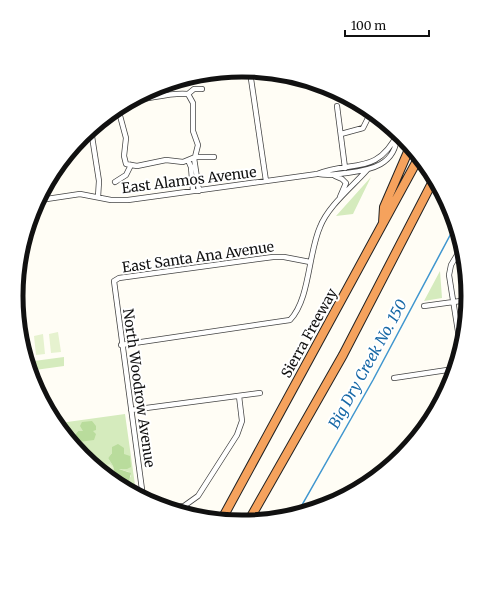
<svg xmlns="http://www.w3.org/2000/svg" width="485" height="593" viewBox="0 0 485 593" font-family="Merriweather,serif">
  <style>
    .green { fill: #d5ebbd }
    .forest { fill: #b9dc9c }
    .pitch { fill: #e6f2cf }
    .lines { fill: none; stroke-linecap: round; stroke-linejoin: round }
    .stream { stroke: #3f96cf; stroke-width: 1.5 }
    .minor-casing { stroke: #444; stroke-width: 6 }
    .motorway-casing { stroke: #222; stroke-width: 10 }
    .minor { stroke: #fff; stroke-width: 4.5 }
    .motorway { stroke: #f5a25d; stroke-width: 8 }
    .labels { text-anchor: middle; stroke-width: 4; stroke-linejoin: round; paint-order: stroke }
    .street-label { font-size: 14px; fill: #111; stroke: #fff }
    .water-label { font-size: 15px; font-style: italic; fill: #1768a6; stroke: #fff }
    .rim { fill: none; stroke: #111; stroke-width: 5 }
  </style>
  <rect width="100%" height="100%" fill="#fffdf5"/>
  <!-- green -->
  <path class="green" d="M371 177 353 214 336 216Z
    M440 271 442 298 424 301Z
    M64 357V366L35 370 34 361Z
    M125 414 136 492 128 481 131 476 129 472 119 469 112 453 108 458 113 466 115 477 118 478 116 479 114 478 112 467 100 466 98 467C86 459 79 458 79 442L83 441V431H78L71 440 60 423Z"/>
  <!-- forest -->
  <path class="forest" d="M92 421 96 426V430L93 431 96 434 94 440 79 442V451L71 440 78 431H83L80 426 82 422Z
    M118 444 124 448V454L130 456 131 467 127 469H119L131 473 129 481 134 484 135 492 116 479 113 466 108 458 112 453V447Z"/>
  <!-- pitch -->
  <path class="pitch" d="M58 332 61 352 51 353 49 334Z
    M43 334 45 354 36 355 34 336Z
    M110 464 113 467 114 478 98 467Z"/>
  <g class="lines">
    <!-- stream -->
    <path class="stream" d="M298 512 373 380 455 226"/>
    <!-- minor casing -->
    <g class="minor-casing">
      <path id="minor" d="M250 72 266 181
        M188 94 194 89H202
        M337 106 345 168
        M119 112 126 138 124 156 126 164 137 166 166 160 183 162 195 157 198 145 193 131V103L188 94C172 92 154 98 137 100
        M91 130 99 181 98 197
        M341 134 363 128 370 114
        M195 157H214
        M194 158 199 191
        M188 160 191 167 193 191
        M319 174C329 176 337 174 347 173 371 170 396 165 397 135
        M335 176 342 179 346 183 340 197
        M115 182 126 175 131 165
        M40 200 80 194 111 200H128L317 174C352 160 377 176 398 133
        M424 306 468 300
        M460 344 449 275 451 265 460 250
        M121 345 290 320C310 299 308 254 320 227 328 206 352 187 367 170
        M394 378 454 369
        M131 410 260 393
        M143 497 114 281 119 278 273 257H284L310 262
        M169 508 184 506 198 496 237 435 242 421 239 396"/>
    </g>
    <!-- motorway casing -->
    <g class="motorway-casing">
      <path id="motorway" d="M383 223 384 207 410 147
        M222 519 418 159
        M248 522 343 355 433 181"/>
    </g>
    <!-- minor -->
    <use href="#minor" class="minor"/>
    <!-- motorway -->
    <use href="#motorway" class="motorway"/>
  </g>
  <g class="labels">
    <!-- street labels -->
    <g class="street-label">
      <text transform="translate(189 180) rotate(-7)" y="5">East Alamos Avenue</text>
      <text transform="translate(198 257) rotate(-8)" y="5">East Santa Ana Avenue</text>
      <text transform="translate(309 333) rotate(-61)" y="5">Sierra Freeway</text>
      <text transform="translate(139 388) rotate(82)" y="5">North Woodrow Avenue</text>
    </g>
    <!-- water labels -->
    <g class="water-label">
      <text transform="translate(368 364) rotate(-61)" y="5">Big Dry Creek No. 150</text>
    </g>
  </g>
  <!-- crop -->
  <path d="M0 0H485V593H0ZM23 296a219 219 0 1 1 438 0a219 219 0 1 1-438 0Z" fill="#fff" fill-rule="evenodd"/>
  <path class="rim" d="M23 296a219 219 0 1 1 438 0a219 219 0 1 1-438 0Z"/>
  <!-- scale -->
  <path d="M345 30v6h84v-6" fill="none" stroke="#111111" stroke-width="2"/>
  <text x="351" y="30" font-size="12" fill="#111111" stroke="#ffffff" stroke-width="3" paint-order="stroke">100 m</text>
</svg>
